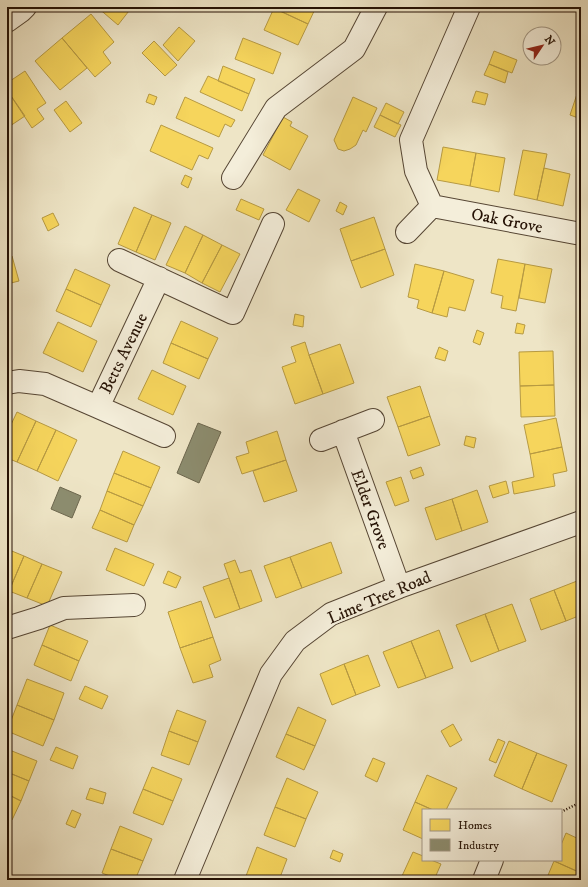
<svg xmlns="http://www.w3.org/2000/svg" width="588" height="887" viewBox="0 0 588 887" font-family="'IM FELL DW Pica',serif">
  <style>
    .homes { fill: #f6d55c; stroke: #b79a42 }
    .industry { fill: #8c8c6e; stroke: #6d674e }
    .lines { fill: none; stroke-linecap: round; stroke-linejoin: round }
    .minor-casing { stroke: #564634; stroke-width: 24 }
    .path { stroke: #241104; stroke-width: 2.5; stroke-dasharray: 1 2; stroke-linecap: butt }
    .minor { stroke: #f4eeda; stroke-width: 22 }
    .labels { text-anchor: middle; stroke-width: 4; stroke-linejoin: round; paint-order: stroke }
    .street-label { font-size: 17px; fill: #241104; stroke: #f4eeda }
  </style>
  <rect width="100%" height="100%" fill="#eee5c6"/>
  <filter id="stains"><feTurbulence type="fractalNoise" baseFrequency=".005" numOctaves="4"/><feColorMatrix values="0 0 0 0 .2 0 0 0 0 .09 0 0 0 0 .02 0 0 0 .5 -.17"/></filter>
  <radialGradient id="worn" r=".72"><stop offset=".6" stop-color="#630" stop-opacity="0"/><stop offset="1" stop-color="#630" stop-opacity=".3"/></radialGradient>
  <!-- homes -->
  <path class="homes" d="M97 7H132L118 25Z
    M271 7H316L308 24Z
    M274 8 308 24 298 45 264 30Z
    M91 14 114 42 103 52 111 63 95 77 62 38Z
    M179 27 195 41 178 61 163 45Z
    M62 38 87 68 60 90 35 61Z
    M243 38 281 53 273 74 235 59Z
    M154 41 177 65 165 76 142 53Z
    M494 51 517 60 512 73 489 64Z
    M489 64 508 72 505 83 484 75Z
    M223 66 255 79 249 94 218 81Z
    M25 71 46 103 37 109 44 119 32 128 7 90V83Z
    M208 76 249 94 242 111 200 92Z
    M579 88H581V119L570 115Z
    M7 90 25 116 7 128Z
    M476 91 488 94 485 105 472 102Z
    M149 94 157 97 154 105 146 102Z
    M185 97 235 120 231 127 225 124 219 137 176 118Z
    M353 97 377 108 366 132 363 130 356 145 350 149 344 151 338 149 334 140Z
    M66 101 82 123 70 132 54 110Z
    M386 103 404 112 398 124 380 115Z
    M380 115 401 125 395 137 374 127Z
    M283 117 292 122 290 126 308 136 290 170 263 155Z
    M161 125 213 148 208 159 199 155 192 170 150 151Z
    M7 147 11 156 7 158Z
    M443 147 476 153 470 186 437 180Z
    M523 150 547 154 537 200 514 195Z
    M476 153 505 158 499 192 470 186Z
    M544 168 570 174 563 206 537 200Z
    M185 175 192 178 188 188 181 184Z
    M298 189 320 200 309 222 286 210Z
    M241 199 264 209 259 220 236 210Z
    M340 202 347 206 343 215 336 211Z
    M134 207 152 215 136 252 118 244Z
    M53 213 59 225 48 231 42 218Z
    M152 215 171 223 155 260 136 252Z
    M374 217 385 249 351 261 340 229Z
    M185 226 203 235 185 273 166 265Z
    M203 235 222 245 202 283 185 273Z
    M222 245 240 254 220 292 202 283Z
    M385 249 394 275 361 288 351 261Z
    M12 256 19 281 7 284V258Z
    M498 259 525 264 516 311 501 308 503 296 491 293Z
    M415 264 444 271 432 313 417 308 419 300 408 297Z
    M525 264 552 269 545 303 519 298Z
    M75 269 110 285 101 305 66 289Z
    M444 271 474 280 465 311 449 307 447 317 432 313Z
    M66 289 101 305 91 327 56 311Z
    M295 314 304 316 303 327 293 325Z
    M181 321 218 338 208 359 171 343Z
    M58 322 97 341 83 372 43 353Z
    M517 323 525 325 523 334 515 333Z
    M477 330 484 333 480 345 473 342Z
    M305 342 309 355 323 394 295 404 282 367 296 362 291 347Z
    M171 343 208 359 199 379 163 363Z
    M340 344 354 383 323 394 309 355Z
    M439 347 448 351 445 361 435 358Z
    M553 351 554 385 520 386 519 352Z
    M152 370 186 386 173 415 138 399Z
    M554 385 555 416 521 417 520 386Z
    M420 386 430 416 398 427 387 397Z
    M17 412 36 421 17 462 7 458V433Z
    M430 416 440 445 408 456 398 427Z
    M556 418 562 447 530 454 524 425Z
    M36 421 56 430 37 471 17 462Z
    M56 430 77 440 58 481 37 471Z
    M277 431 286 460 242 474 236 457 249 453 246 442Z
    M466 436 476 438 474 448 464 445Z
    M562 447 567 471 553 474 555 486 514 494 512 482 534 477 530 454Z
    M123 451 160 467 151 488 114 473Z
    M286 460 297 491 264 502 253 471Z
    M421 467 424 475 413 479 410 471Z
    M114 473 151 488 143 506 107 491Z
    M401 477 409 501 395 506 386 482Z
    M506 481 509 493 493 498 489 486Z
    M477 490 488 522 462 531 452 499Z
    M107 491 143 506 134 525 100 510Z
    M452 499 462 531 436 540 425 508Z
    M100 510 134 525 127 542 92 528Z
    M331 542 342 573 302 588 290 557Z
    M115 548 154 564 144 586 106 570Z
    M7 549 24 556 9 591 7 590Z
    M24 556 42 564 27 598 9 591Z
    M290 557 302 588 276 598 264 566Z
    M235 560 240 573 251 570 262 601 240 609 224 564Z
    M42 564 62 572 47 606 27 598Z
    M168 571 181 577 176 588 163 583Z
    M229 578 240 609 215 618 203 587Z
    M577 581 581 591V615L566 621 554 590Z
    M554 590 566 621 541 630 530 599Z
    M201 601 213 637 180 648 168 612Z
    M512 604 526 641 499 651 485 614Z
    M485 614 499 651 471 662 456 625Z
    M50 625 88 641 79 661 42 645Z
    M439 630 453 668 426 678 411 641Z
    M213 637 221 660 209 665 213 677 193 683 180 648Z
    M411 641 426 678 398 688 383 652Z
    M42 645 79 661 71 681 34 665Z
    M368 655 380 686 356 695 344 664Z
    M344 664 356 695 332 705 320 674Z
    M27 679 64 693 54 720 17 705Z
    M85 686 108 696 102 709 79 699Z
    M17 705 54 720 43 746 7 731Z
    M298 707 326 720 315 746 286 734Z
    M177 710 206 721 198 742 169 731Z
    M453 724 462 740 450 747 441 731Z
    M169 731 198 742 189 765 161 755Z
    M286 734 315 746 304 770 276 757Z
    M498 739 505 742 496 763 489 760Z
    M509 741 537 753 522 789 494 776Z
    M56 747 78 756 73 769 50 760Z
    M7 749 37 761 29 781 7 772Z
    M537 753 567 765 552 802 522 789Z
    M373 758 385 763 377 782 365 776Z
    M152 767 182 779 173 801 143 789Z
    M7 772 29 781 21 801 7 794Z
    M427 775 457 788 446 810H433L415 802Z
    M287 778 318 792 306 819 275 807Z
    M90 788 106 793 103 804 86 799Z
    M143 789 173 801 163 825 133 813Z
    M7 794 21 801 12 820 7 818Z
    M415 802 433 810H423V839L403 830Z
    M275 807 306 819 295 847 264 835Z
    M72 810 81 814 75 828 66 824Z
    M120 826 152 839 143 861 111 849Z
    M566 833 581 840V873L554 861 555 860H561V845Z
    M257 847 287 859 279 880H257L246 876Z
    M111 849 143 861 135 880H120L102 873Z
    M333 850 343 854 340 862 330 858Z
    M413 852 423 856V860H431L441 864 434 880H412L402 876Z
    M554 861 581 873V880H546Z
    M246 876 257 880H245Z
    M402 876 412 880H400Z"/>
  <!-- industry -->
  <path class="industry" d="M198 423 221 432 199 483 177 473Z
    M60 487 81 496 72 518 51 509Z"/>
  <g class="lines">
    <!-- minor casing -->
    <g class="minor-casing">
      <path id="minor" d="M7 21 21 11 25 7
        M233 178 276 108 354 49 376 7
        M432 206 581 234
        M407 232 432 206 416 171 411 140 469 7
        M119 260 233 313 273 224
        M7 383 19 381 45 384 98 407 159 278
        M98 407 164 436
        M343 431 399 587
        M321 440 373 420
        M7 628 39 618 64 608 134 605
        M185 880 271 674 295 641 331 614 399 587 581 522
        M484 880 492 860"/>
    </g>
    <!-- path -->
    <path class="path" d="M561 812 581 802"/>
    <!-- minor -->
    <use href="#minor" class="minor"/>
  </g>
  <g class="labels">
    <!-- street labels -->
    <g class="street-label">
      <text transform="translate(507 220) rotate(11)" y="6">Oak Grove</text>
      <text transform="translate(123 353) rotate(-64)" y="6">Betts Avenue</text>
      <text transform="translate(371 509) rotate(70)" y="6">Elder Grove</text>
      <text transform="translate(379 597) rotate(-23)" y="6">Lime Tree Road</text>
    </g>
  </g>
  <!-- margin -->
  <rect width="588" height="887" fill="none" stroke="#eee5c6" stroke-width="24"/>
  <rect x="8" y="8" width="572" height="871" fill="none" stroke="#241104" stroke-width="2"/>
  <rect x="12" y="12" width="564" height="863" fill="none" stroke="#241104"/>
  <!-- legend -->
  <rect x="422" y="809" width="140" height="52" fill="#f4eeda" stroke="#a19684"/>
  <rect x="430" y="819" width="20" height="12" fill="#f6d55c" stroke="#a19684"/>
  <text x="458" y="829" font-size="12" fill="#241104">Homes</text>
  <rect x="430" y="839" width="20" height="12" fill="#8c8c6e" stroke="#a19684"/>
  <text x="458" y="849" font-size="12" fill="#241104">Industry</text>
  <!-- north arrow -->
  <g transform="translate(542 46) rotate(55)"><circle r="19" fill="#f4eeda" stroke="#a19684"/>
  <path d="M0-3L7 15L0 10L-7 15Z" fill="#8f2418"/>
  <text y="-6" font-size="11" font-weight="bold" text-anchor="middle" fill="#241104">N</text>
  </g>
  <rect width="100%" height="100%" filter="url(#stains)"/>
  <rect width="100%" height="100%" fill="url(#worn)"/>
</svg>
